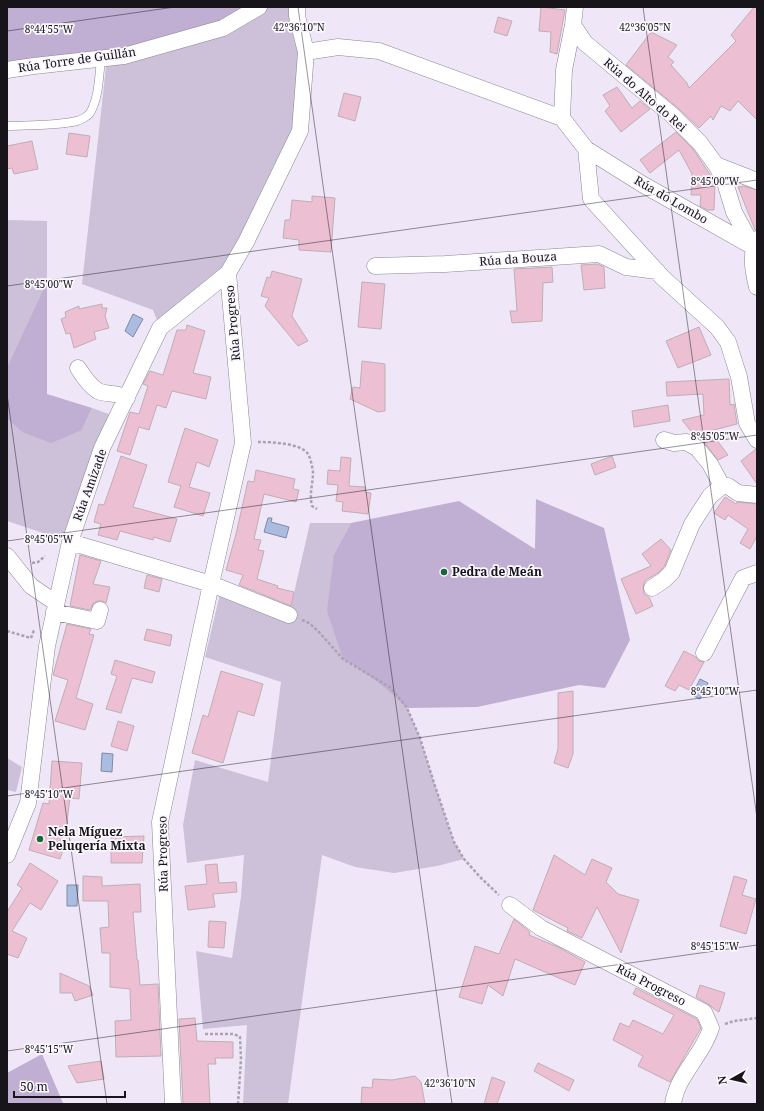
<svg xmlns="http://www.w3.org/2000/svg" width="764" height="1111" viewBox="0 0 764 1111" font-family="'Noto Serif',serif">
  <style>
    .green { fill: #ccc1d8 }
    .forest { fill: #c0aed3 }
    .water { fill: #aabde1; stroke: #7e8aa5 }
    .building { fill: #ecc0d2; stroke: #c0adb5 }
    .lines { fill: none; stroke-linecap: round; stroke-linejoin: round }
    .service-casing { stroke: #8c8594; stroke-width: 9 }
    .minor-casing { stroke: #8c8594; stroke-width: 17 }
    .path { stroke: #a9a2b0; stroke-width: 2.5; stroke-dasharray: 3 2; stroke-linecap: butt }
    .service { stroke: #fff; stroke-width: 8 }
    .minor { stroke: #fff; stroke-width: 16 }
    .ticks { fill: none; stroke: #17141a; stroke-width: 1; stroke-opacity: 0.45 }
    .poi-dot { fill: #196736; stroke: #faf7fe; stroke-width: 1.5 }
    .labels { text-anchor: middle; stroke-width: 3.5; stroke-linejoin: round; paint-order: stroke }
    .street-label { font-size: 12px; fill: #17141a; stroke: #faf7fe }
    .poi-label { font-size: 12px; font-weight: bold; fill: #17141a; stroke: #faf7fe; text-anchor: start }
    .ticks-label { font-size: 10px; text-anchor: middle; fill: #17141a; stroke: #faf7fe; stroke-width: 3.5; stroke-linejoin: round; paint-order: stroke }
  </style>
  <rect width="100%" height="100%" fill="#efe7f8"/>
  <!-- green -->
  <path class="green" d="M259 7H297L306 52 300 131 228 273 160 328 153 310 82 284 107 58Z
    M7 220 47 221V281L7 367Z
    M92 408 117 417 70 542 7 521V419L22 432 82 430Z
    M310 523H351L334 554 343 659 391 688 407 708 420 738 434 783 454 842 464 859 437 866 394 873 355 867 322 855 288 1104H243L247 1025 203 1029 196 951 232 958 241 897 244 855 187 863 183 825 195 760 268 782 281 682 205 657 220 594 289 615Z
    M7 758 22 767 16 792 7 790Z"/>
  <!-- forest -->
  <path class="forest" d="M7 7H259L223 28 7 72Z
    M47 281V394L92 408 82 430 51 443 22 432 7 419V367Z
    M536 499 604 528 630 640 605 688 579 685 477 707 407 708C386 687 369 674 343 659L327 611 334 554 351 523 459 501 535 549Z
    M42 1054 63 1103 61 1104H7V1073Z"/>
  <!-- water -->
  <path class="water" d="M133 314 143 319 133 337 125 331Z
    M268 518H272L271 522 289 527 286 538 264 532Z
    M700 679 708 683 700 699 692 695Z
    M102 753 113 754 112 772 101 771Z
    M67 885H78L77 906H67Z"/>
  <!-- building -->
  <path class="building" d="M541 7 565 10 557 54 550 52 551 32 539 31Z
    M754 7H757V120L738 101 730 111 721 106 713 120 711 116 699 128 678 108 626 65 651 32 677 45 668 57 674 62 671 65 687 83 689 88 736 41 731 35Z
    M498 17 512 21 507 36 494 32Z
    M617 87 632 108 640 101 650 109 621 132 605 111 610 106 603 95Z
    M344 93 361 97 355 121 338 116Z
    M676 132 693 149 715 182 714 210H707L700 206 701 195H691L692 174 679 150 650 173 640 160Z
    M69 133 90 136 87 157 66 154Z
    M32 141 38 169 14 174 12 168 7 169V146Z
    M744 186 757 190V230H755L738 187Z
    M312 196 335 198 331 252 299 250V240L283 238 285 220H290L292 200 312 202Z
    M597 264 604 267 605 288 584 290 581 265Z
    M552 267 553 282 543 283 542 321 512 323 510 311H517L514 269Z
    M272 271 302 279 292 316 308 341 298 346 265 306 269 298 261 296 267 277 270 278Z
    M362 282 385 284 381 329 358 327Z
    M102 304V308H107L105 316 109 328 94 332 96 339 74 348 70 333 66 334 61 319 66 317 65 312 79 306V309Z
    M187 325 205 331 193 373 211 377 206 399 172 391 166 408 157 405 149 430 139 427 130 455 117 451 130 412 139 414 148 386 143 384 150 371 163 375 177 330H186Z
    M699 327 711 355 678 368 666 341Z
    M362 361 385 364V411L378 412 350 399 353 387 360 388Z
    M729 379 730 405 734 404 737 424 710 431 728 455 718 460 704 442 694 435 682 420 704 415 703 394 667 396 666 382Z
    M668 405 670 421 634 427 632 411Z
    M185 428 218 440 209 467 197 462 189 487 210 493 203 516 174 507 181 486 168 482Z
    M756 449H757V484L741 461Z
    M121 456 147 465 133 507 177 519 170 542 154 537 153 540 120 531 117 540 98 535 101 524 94 522 99 504 104 505Z
    M612 456 616 467 595 475 591 464Z
    M341 457 351 458 349 486 365 487V492L371 493 368 514 342 511 343 502 336 501 338 485 327 484 328 470 340 471Z
    M256 470 295 479 293 489 299 490 296 502 264 494 254 539 261 540 258 550 264 551 257 579 278 586 277 588 294 592 291 606 239 585 243 575 226 570 236 534 248 481 254 482Z
    M725 497 736 504 737 502 757 504V536L750 549 740 543 748 529 728 515 725 520 714 513Z
    M661 539 671 550 664 567 658 573 646 580 644 583 643 588 644 594 649 597 653 606 636 614 621 579 651 566 642 554Z
    M80 555 101 561 93 584 110 587 106 603 102 601H97L93 604 90 610 70 606Z
    M147 575 162 579 159 592 144 588Z
    M67 624 91 629 89 634 94 635 76 698 93 704 85 730 55 721 68 680 53 675Z
    M147 629 172 635 170 646 144 640Z
    M684 651 696 657 699 661 704 662 689 690 679 685 675 691 665 686Z
    M115 660 155 672 152 683 132 678 121 713 106 709 117 676 111 674Z
    M221 671 263 684 254 716 238 711 223 763 192 753 203 715 208 717Z
    M573 691V754L568 768 554 763 558 749V693Z
    M118 721 134 726 127 751 111 746Z
    M52 761 82 763 79 799 70 798 66 829 69 830 60 859 29 850 43 803 49 804Z
    M144 836 142 863H111V837Z
    M554 855 585 875 592 859 612 868 606 882 618 894 639 900 621 953 597 907 582 938 567 931 568 928 533 910Z
    M30 863 58 881 41 910 30 903 12 931 27 938 18 958 7 954V912L22 888 17 885Z
    M217 864 219 883 236 882 237 892 213 894 215 907 188 910 185 886 207 884 205 865Z
    M83 876 102 877V886L140 884 141 912H133L137 960H138L140 985 158 984 161 1056 116 1057 115 1021 131 1020 130 989 110 987V953H102L100 928 109 927 108 901H83Z
    M734 876 747 880 742 895 756 899 746 934 720 926Z
    M514 919 530 932 529 935 558 947 585 962 575 985 515 959 503 996 488 985 482 1004 459 997 475 946 499 954Z
    M209 921 226 922 224 948 208 947Z
    M60 973 89 986 93 995 75 1001 72 993H60Z
    M700 985 725 993 719 1012 713 1008 708 1004 696 997Z
    M636 988 697 1019 701 1028 670 1082 638 1066 643 1056 613 1040 620 1023 629 1027 633 1020 663 1034 674 1015 633 994Z
    M195 1018 197 1041 233 1042V1058H215L216 1064H208L210 1104H183L179 1019Z
    M101 1061 104 1079 77 1083 68 1066Z
    M538 1063 574 1080 569 1091 534 1071Z
    M415 1076 421 1082 425 1104H361L362 1087 372 1088 373 1079 392 1080Z
    M492 1077 505 1082 497 1104H484Z"/>
  <g class="lines">
    <!-- service casing -->
    <g class="service-casing">
      <path id="service" d="M7 126C30 125 55 126 77 121 81 120 88 116 90 113 99 98 99 76 101 59"/>
    </g>
    <!-- minor casing -->
    <g class="minor-casing">
      <path id="minor" d="M575 7 573 25 564 70 562 118 586 149 591 199 662 277 717 327 728 342 739 377 747 423 757 440
        M573 25 585 43 672 115 700 143 716 165 757 181
        M306 52 338 47 379 51 562 118
        M7 70 34 66 124 56 223 28 259 7
        M586 149 642 184 757 249
        M716 165 724 179 734 212 753 247
        M757 239C750 255 753 271 757 287
        M375 266 445 264 599 254 626 267 657 271
        M78 368C83 376 90 386 98 391 106 395 117 392 127 398
        M664 440 674 443 686 442 697 448 710 464 722 486
        M70 542 211 584 289 615
        M7 556 31 586 56 603
        M652 588 664 580 672 572 692 524 710 496 722 486H728L738 493 757 495
        M54 612 97 621 100 610
        M704 653 743 578 757 573
        M7 855 28 803 47 646 70 542 102 448 160 328 228 273
        M510 905 541 928 704 1012 711 1028C703 1055 677 1075 673 1104
        M173 1104 160 822 211 584 243 443 228 273 246 242 300 131 306 52 297 16V7"/>
    </g>
    <!-- path -->
    <path class="path" d="M258 442C271 442 301 443 308 454 311 459 312 466 313 472 313 484 309 493 312 506L317 509
      M32 563 38 562 45 556
      M302 620 309 623 318 631 343 659 391 688 407 708 420 738 434 783 454 842 464 859 481 878 499 895
      M7 631 31 638 34 630
      M725 1024 734 1021 757 1018
      M205 1034H234L240 1037 241 1059 238 1104"/>
    <!-- service -->
    <use href="#service" class="service"/>
    <!-- minor -->
    <use href="#minor" class="minor"/>
  </g>
  <!-- ticks -->
  <path class="ticks" d="M298 7 452 1104M643 7 757 818M7 31 175 7M7 286 757 180M7 394 107 1104M7 541 757 435M7 796 757 690M7 1051 757 945"/>
  <!-- markers -->
  <g class="poi-dot">
    <circle cx="444" cy="572" r="4"/>
    <circle cx="40" cy="839" r="4"/>
  </g>
  <g class="labels">
    <!-- street labels -->
    <g class="street-label">
      <text transform="translate(77 60) rotate(-8)" y="4">Rúa Torre de Guillán</text>
      <text transform="translate(645 95) rotate(41)" y="4">Rúa do Alto do Rei</text>
      <text transform="translate(671 200) rotate(30)" y="4">Rúa do Lombo</text>
      <text transform="translate(518 259) rotate(-4)" y="4">Rúa da Bouza</text>
      <text transform="translate(233 323) rotate(-95)" y="4">Rúa Progreso</text>
      <text transform="translate(90 485) rotate(-70)" y="4">Rúa Amizade</text>
      <text transform="translate(163 854) rotate(-91)" y="4">Rúa Progreso</text>
      <text transform="translate(651 985) rotate(27)" y="4">Rúa Progreso</text>
    </g>
    <!-- poi labels -->
    <g class="poi-label">
      <text x="452" y="576">Pedra de Meán</text>
      <text x="48" y="836">Nela Míguez<tspan x="48" dy="14">Peluqería Mixta</tspan></text>
    </g>
  </g>
  <g class="ticks-label">
    <text x="299" y="31">42°36'10"N</text>
    <text x="645" y="31">42°36'05"N</text>
    <text x="49" y="33">8°44'55"W</text>
    <text x="715" y="185">8°45'00"W</text>
    <text x="49" y="288">8°45'00"W</text>
    <text x="715" y="440">8°45'05"W</text>
    <text x="49" y="543">8°45'05"W</text>
    <text x="715" y="695">8°45'10"W</text>
    <text x="49" y="798">8°45'10"W</text>
    <text x="715" y="950">8°45'15"W</text>
    <text x="49" y="1053">8°45'15"W</text>
    <text x="450" y="1087">42°36'10"N</text>
  </g>
  <!-- border -->
  <rect width="764" height="1111" fill="none" stroke="#17141a" stroke-width="16"/>
  <!-- north arrow -->
  <g transform="translate(732 1079) rotate(262)" stroke="#faf7fe" stroke-width="3" paint-order="stroke">
  <path d="M0-3L7 15L0 10L-7 15Z" fill="#17141a"/>
  <text y="-6" font-size="11" font-weight="bold" text-anchor="middle" fill="#17141a">N</text>
  </g>
  <!-- scale -->
  <path d="M14 1091v6h111v-6" fill="none" stroke="#17141a" stroke-width="2"/>
  <text x="20" y="1091" font-size="12" fill="#17141a" stroke="#faf7fe" stroke-width="3" paint-order="stroke">50 m</text>
</svg>
